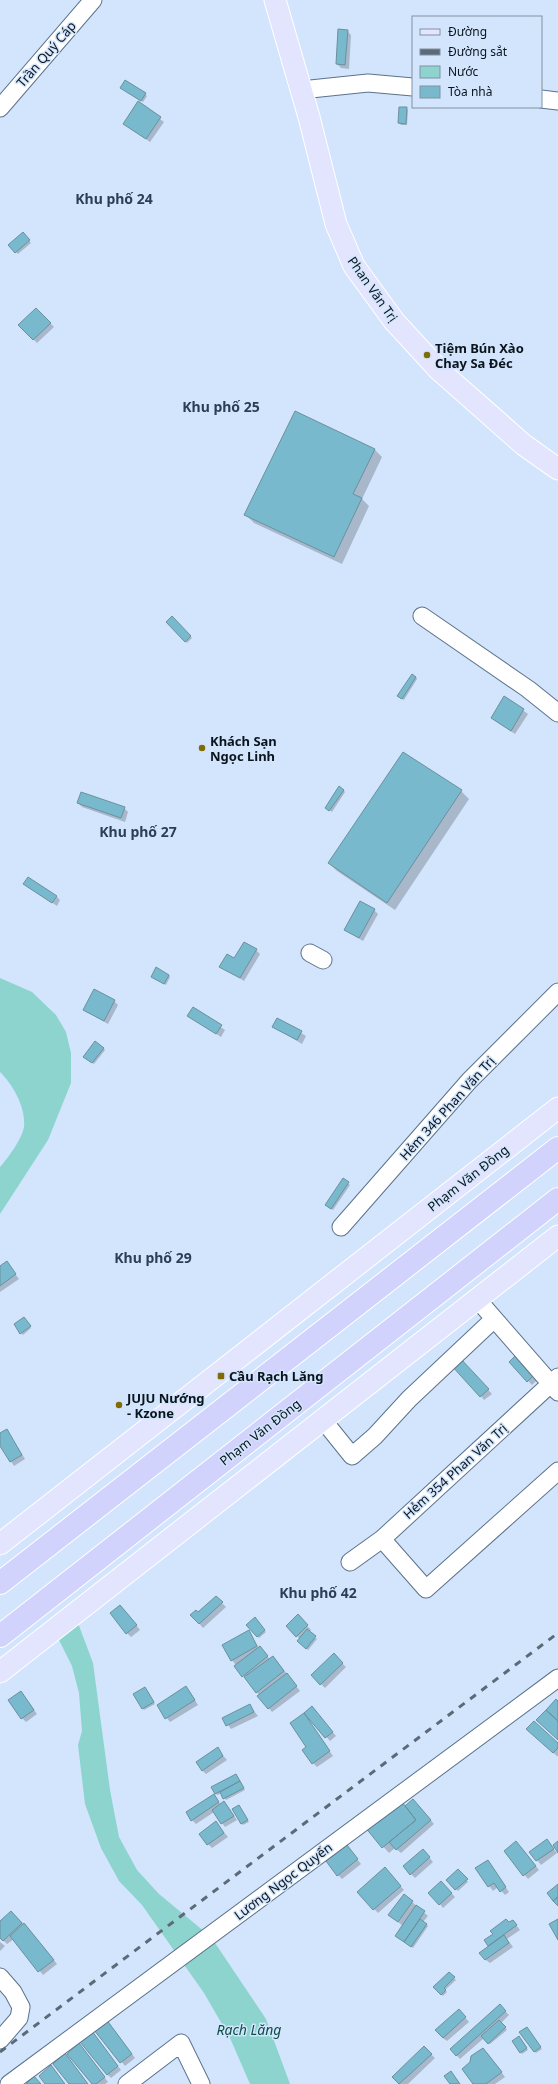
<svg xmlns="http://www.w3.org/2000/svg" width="558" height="2084" viewBox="0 0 558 2084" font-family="'Noto Sans',sans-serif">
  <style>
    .water { fill: #8dd4ce }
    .pier { fill: #d2e5fc }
    .shadow { fill: #0003 }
    .building { fill: #79b9cd; stroke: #6a919d }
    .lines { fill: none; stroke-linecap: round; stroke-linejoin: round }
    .minor-casing { stroke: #5c728b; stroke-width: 19 }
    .major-casing { stroke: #fff; stroke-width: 23 }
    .highway-casing { stroke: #fff; stroke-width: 24 }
    .minor { stroke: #fff; stroke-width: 17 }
    .major { stroke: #e3e5fe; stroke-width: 21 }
    .highway { stroke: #d1d3fd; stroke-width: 22 }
    .rail { stroke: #5c6978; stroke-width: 3; stroke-dasharray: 7 7; stroke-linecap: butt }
    .poi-dot { fill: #816b05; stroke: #d2e5fc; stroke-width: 1.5 }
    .labels { text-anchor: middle; stroke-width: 3; stroke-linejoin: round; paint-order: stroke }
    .street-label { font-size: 13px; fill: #0b141d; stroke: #d2e5fc }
    .poi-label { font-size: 13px; font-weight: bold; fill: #0b141d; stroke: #d2e5fc; text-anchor: start }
    .neighbourhood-label { font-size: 14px; font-weight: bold; fill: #2a3f55; stroke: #d2e5fc }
    .water-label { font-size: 14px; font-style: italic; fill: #0e4e4a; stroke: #d2e5fc }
  </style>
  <rect width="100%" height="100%" fill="#d2e5fc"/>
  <!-- water -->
  <path class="water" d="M0 978 32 992 56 1015 66 1032 71 1053V1083L48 1140 0 1214V1167C8 1158 22 1139 24 1127 26 1107 13 1085 0 1072Z
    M78 1623 93 1663 110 1790 119 1837 137 1870 159 1894 211 1937 266 2019 290 2084H250L230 2038 204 1993 142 1905 119 1881 101 1848 85 1804 78 1745 82 1731 79 1693 72 1666 58 1638Z"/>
  <!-- pier -->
  <path class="pier" d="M0 1564 1 1565 79 1621 55 1639 0 1598Z"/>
  <!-- shadow -->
  <path class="shadow" d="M347 31 351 35 349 69 341 68 337 64Z
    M123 89 145 94 147 96 143 102Z
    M138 102 164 122 150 142 124 123Z
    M406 108 408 110 407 125H401L399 123Z
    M23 233 31 243 18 254 9 245Z
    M36 309 54 327 37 343 20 325Z
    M374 449 382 457 362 499 369 506 342 564 254 523 246 515Z
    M172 617 192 638 187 643 167 622Z
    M416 677 417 679 404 700 400 698Z
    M505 698 528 714 515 734 492 718Z
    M343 790 345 792 332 812 328 809Z
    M461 791 469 799 395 910 337 871 329 863Z
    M78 803 124 808 128 812 125 822 82 807Z
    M25 884 56 896 60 900 57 906Z
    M374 910 378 914 363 941 345 930Z
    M256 950 260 954 244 981 221 966Z
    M169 975 170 977 166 985 154 978Z
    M114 1001 118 1005 108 1024 84 1010Z
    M193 1008 225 1030 221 1037 188 1016Z
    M278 1019 306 1036 302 1044 274 1027Z
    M103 1048 105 1050 94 1064 86 1058Z
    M344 1180 350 1185 333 1210 328 1207Z
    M0 1267H10L19 1279 0 1292Z
    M26 1320 31 1328 23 1335 21 1333Z
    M510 1362 538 1379 532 1385Z
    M464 1363 492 1394 484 1400 481 1396Z
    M7 1430 25 1459 14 1466 0 1444V1435Z
    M216 1597 226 1607 203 1628 192 1615 198 1614Z
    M124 1610 140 1630 131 1637 127 1633Z
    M298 1616 311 1630 309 1632 317 1639 308 1650 298 1641 300 1639 287 1626Z
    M255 1619 266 1632 259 1638 247 1625Z
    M248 1632 259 1648 270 1659 277 1661 300 1691 272 1712 232 1660Z
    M334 1655 346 1667 325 1688 312 1675Z
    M147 1690 155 1704 144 1710 143 1708Z
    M21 1692 37 1714 26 1722 22 1718Z
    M190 1692 198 1705 170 1722 158 1706Z
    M250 1706 258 1716 231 1729 224 1719Z
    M316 1712 336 1736 330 1741 306 1713Z
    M304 1715 333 1756 317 1767 313 1763 308 1747Z
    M531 1733 558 1744V1756H557Z
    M217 1749 227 1760 206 1774 202 1770Z
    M237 1777 245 1790 226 1800 221 1793 218 1795 216 1794 213 1788Z
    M214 1795 221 1805 224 1803 228 1807 237 1820 225 1827 214 1812 196 1824 192 1820Z
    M417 1804 434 1824 401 1853 395 1848 389 1853 366 1827 377 1824 405 1807Z
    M240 1808 249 1822 243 1825 233 1809Z
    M216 1823 228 1837 212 1848 208 1844Z
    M547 1841 557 1853 541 1865 531 1852Z
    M520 1846 539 1870 528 1879 505 1851Z
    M350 1850 361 1864 342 1879 338 1875Z
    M423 1850 433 1862 415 1878 411 1874Z
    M488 1861 509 1892 505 1895 498 1887 493 1891 477 1869Z
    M458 1871 468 1882 458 1891 447 1880Z
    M389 1873 404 1890 378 1913 358 1892Z
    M445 1886 455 1897 443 1908 440 1904Z
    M412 1902 428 1916 423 1922 428 1926 413 1948 396 1936 403 1926 389 1915Z
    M11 1912 28 1928 57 1964 43 1975 14 1939 7 1944 0 1937V1923Z
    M513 1921 520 1930 507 1939 513 1947 490 1963 486 1960 490 1946 485 1940Z
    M0 1942 5 1946 0 1951Z
    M449 1973 456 1980 445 1990 447 1992 443 1996 434 1987Z
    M499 2005 509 2015 501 2023 507 2030 490 2044 484 2038 460 2059 451 2049Z
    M463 2015 469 2022 447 2041 443 2038Z
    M110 2024 135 2058 125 2066 96 2030Z
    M528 2030 542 2049 536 2053 521 2033Z
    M92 2033 121 2070 111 2078 107 2074Z
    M521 2039 528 2050 522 2054 521 2052Z
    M79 2044 108 2082 105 2084H93Z
    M424 2048 435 2058 408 2084H400L393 2077Z
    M487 2053 505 2077 495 2084H474Z"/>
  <!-- building -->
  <path class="building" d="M338 29 348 30 345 65 336 64Z
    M125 80 146 93 141 101 120 88Z
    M138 101 161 117 146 139 123 124Z
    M399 107H407L406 124 398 123Z
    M23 232 30 240 15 253 8 245Z
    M36 308 51 323 33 340 18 325Z
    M295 411 375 449 353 494 362 498 334 557 244 515Z
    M172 616 191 636 185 642 166 622Z
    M412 674 416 677 402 699 397 696Z
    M504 696 524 709 511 731 491 718Z
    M403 752 462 790 387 903 328 863Z
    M339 786 344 790 329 811 325 808Z
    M81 792 125 807 121 818 77 803Z
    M28 877 57 896 52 903 23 884Z
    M360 901 375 909 359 938 344 930Z
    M244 942 257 949 240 978 219 967 227 954 234 958Z
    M156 967 169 975 164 984 151 977Z
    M94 989 115 1000 104 1021 83 1010Z
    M193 1007 222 1025 216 1034 187 1016Z
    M277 1018 302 1031 297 1040 272 1027Z
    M95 1041 104 1048 92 1063 83 1057Z
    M343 1178 349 1182 331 1209 325 1205Z
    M7 1261 16 1274 0 1286V1266Z
    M24 1317 31 1326 20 1334 14 1324Z
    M517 1354 535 1374 527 1382 509 1362Z
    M460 1358 489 1389 480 1397 451 1365Z
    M7 1429 22 1455 10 1462 0 1446V1433Z
    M216 1596 223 1602 199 1624 190 1615 196 1610 198 1612Z
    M120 1605 137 1625 126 1634 110 1613Z
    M298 1614 308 1625 296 1637 286 1626Z
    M255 1617 265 1630 257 1637 246 1625Z
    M307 1629 316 1636 306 1649 297 1641Z
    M249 1630 257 1646 231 1661 222 1645Z
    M260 1646 268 1656 242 1677 234 1666Z
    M334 1653 343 1663 320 1685 311 1675Z
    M273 1656 284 1671 256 1693 244 1677Z
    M287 1673 297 1686 268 1709 257 1696Z
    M186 1686 195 1700 165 1719 157 1705Z
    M145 1687 154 1702 142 1709 133 1694Z
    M21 1691 34 1710 21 1719 8 1700Z
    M556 1699 558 1701V1721L546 1710Z
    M250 1704 254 1712 226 1726 222 1718Z
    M312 1706 333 1732 325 1738 304 1713Z
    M546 1710 558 1721V1740L536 1720Z
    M304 1713 330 1751 312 1764 302 1750 306 1747 290 1723Z
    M534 1721 558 1743V1748L553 1753 526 1729Z
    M218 1747 223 1756 202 1771 196 1762Z
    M236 1774 240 1781 215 1794 211 1787Z
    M240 1781 244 1788 223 1799 220 1792Z
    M214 1794 219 1802 191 1821 186 1812Z
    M413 1799 431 1820 396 1850 389 1842 416 1820 405 1806Z
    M224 1801 234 1816 221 1824 212 1810Z
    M402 1802 416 1820 382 1848 365 1827 374 1819 377 1823Z
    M239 1805 248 1820 241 1824 232 1809Z
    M216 1821 224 1833 207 1845 199 1834Z
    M547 1839 554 1849 536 1861 529 1852Z
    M516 1841 536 1866 523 1876 504 1851Z
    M558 1841V1853L553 1845Z
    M347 1845 358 1859 337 1876 326 1861Z
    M423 1849 430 1857 410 1875 403 1866Z
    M488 1860 506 1887 500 1892 494 1883 488 1887 475 1868Z
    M385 1867 401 1886 373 1910 357 1892Z
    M458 1869 468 1879 455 1890 446 1880Z
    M441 1881 452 1893 439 1905 428 1893Z
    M558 1884V1897L553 1901 547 1893Z
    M404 1894 413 1901 398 1922 388 1915Z
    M558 1897V1906L553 1901Z
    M416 1905 425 1911 404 1942 395 1936Z
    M11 1911 22 1923 3 1941 0 1938V1921Z
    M420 1919 427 1924 411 1947 404 1942Z
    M506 1919 509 1922 513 1920 517 1925 488 1946 484 1940 493 1934 490 1931Z
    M558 1919V1940L549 1924Z
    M24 1923 54 1960 38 1972 10 1936Z
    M504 1935 509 1943 485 1960 479 1953Z
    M449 1972 455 1977 444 1988 446 1990 441 1995 433 1987Z
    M500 2004 506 2011 456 2056 450 2049Z
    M459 2009 466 2017 443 2038 435 2030Z
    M106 2019 132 2054 120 2063 94 2030Z
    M499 2020 506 2027 488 2044 481 2036Z
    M527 2027 541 2047 534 2052 519 2032Z
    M92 2031 118 2066 107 2075 80 2042Z
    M519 2036 527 2048 520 2053 512 2041Z
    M79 2043 105 2077 96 2084H92L67 2054Z
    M424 2046 432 2054 399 2084 392 2077Z
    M483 2048 502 2072 486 2084H473L462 2069 470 2062 471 2056Z
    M65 2053 88 2084H69L53 2064Z
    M51 2065 65 2084H45L39 2076Z
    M451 2071 460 2084H450L444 2076Z
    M34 2076 41 2084H26Z"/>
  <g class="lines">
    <!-- minor casing -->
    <g class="minor-casing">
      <path id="minor" d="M301 90 368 83 413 87
        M541 99 558 101
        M0 108 93 0
        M422 616 528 689 558 713
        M310 953 323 960
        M341 1227 469 1081 558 992
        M477 1299 558 1392
        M323 1420 352 1456 375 1436 409 1399 494 1319
        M382 1539 426 1589 558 1471
        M350 1562 382 1539 558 1377
        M0 1977 13 1992 21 2007 19 2018 0 2040
        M9 2084 558 1678
        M127 2084 181 2043 201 2084"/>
    </g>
    <!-- major casing -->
    <g class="major-casing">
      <path id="major" d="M275 0 309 117 336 224 354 266 394 321 439 370 524 445 558 469
        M0 1544 558 1108
        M0 1672 558 1236"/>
    </g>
    <!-- highway casing -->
    <g class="highway-casing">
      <path id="highway" d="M0 1583 558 1148
        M0 1636 558 1199"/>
    </g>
    <!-- minor -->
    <use href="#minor" class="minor"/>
    <!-- major -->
    <use href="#major" class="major"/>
    <!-- highway -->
    <use href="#highway" class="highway"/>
    <!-- rail -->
    <path class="rail" d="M0 2052 558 1633"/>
  </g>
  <!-- markers -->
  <g class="poi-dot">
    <circle cx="427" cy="355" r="4"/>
    <circle cx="202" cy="748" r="4"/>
    <rect x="217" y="1372" width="8" height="8" rx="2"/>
    <circle cx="119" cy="1405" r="4"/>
  </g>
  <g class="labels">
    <!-- street labels -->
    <g class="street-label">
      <text transform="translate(46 54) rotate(-49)" y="5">Trần Quý Cáp</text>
      <text transform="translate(373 289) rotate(55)" y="5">Phan Văn Trị</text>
      <text transform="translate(447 1108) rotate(-48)" y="5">Hẻm 346 Phan Văn Trị</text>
      <text transform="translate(468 1178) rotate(-38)" y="5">Phạm Văn Đồng</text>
      <text transform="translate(260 1432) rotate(-38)" y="5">Phạm Văn Đồng</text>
      <text transform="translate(455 1471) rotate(-42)" y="5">Hẻm 354 Phan Văn Trị</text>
      <text transform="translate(283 1881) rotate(-37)" y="5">Lương Ngọc Quyến</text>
    </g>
    <!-- poi labels -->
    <g class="poi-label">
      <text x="435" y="353">Tiệm Bún Xào<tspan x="435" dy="15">Chay Sa Đéc</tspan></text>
      <text x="210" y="746">Khách Sạn<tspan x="210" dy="15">Ngọc Linh</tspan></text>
      <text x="229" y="1381">Cầu Rạch Lăng</text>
      <text x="127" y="1403">JUJU Nướng<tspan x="127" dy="15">- Kzone</tspan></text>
    </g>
    <!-- neighbourhood labels -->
    <g class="neighbourhood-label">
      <text x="114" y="204">Khu phố 24</text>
      <text x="221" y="412">Khu phố 25</text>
      <text x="138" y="837">Khu phố 27</text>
      <text x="153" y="1263">Khu phố 29</text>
      <text x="318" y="1598">Khu phố 42</text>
    </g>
    <!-- water labels -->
    <g class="water-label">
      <text x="249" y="2035">Rạch Lăng</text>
    </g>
  </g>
  <!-- legend -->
  <rect x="412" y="16" width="130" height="92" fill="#d2e5fc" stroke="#8291a3"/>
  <rect x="420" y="29" width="20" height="6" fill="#e3e5fe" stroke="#8291a3"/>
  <text x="448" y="36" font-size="12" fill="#0b141d">Đường</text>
  <rect x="420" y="49" width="20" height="6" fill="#5c6978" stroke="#8291a3"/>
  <text x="448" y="56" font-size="12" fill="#0b141d">Đường sắt</text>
  <rect x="420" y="66" width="20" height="12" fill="#8dd4ce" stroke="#8291a3"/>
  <text x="448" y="76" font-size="12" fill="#0b141d">Nước</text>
  <rect x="420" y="86" width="20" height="12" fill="#79b9cd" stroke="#8291a3"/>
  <text x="448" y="96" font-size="12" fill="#0b141d">Tòa nhà</text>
</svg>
